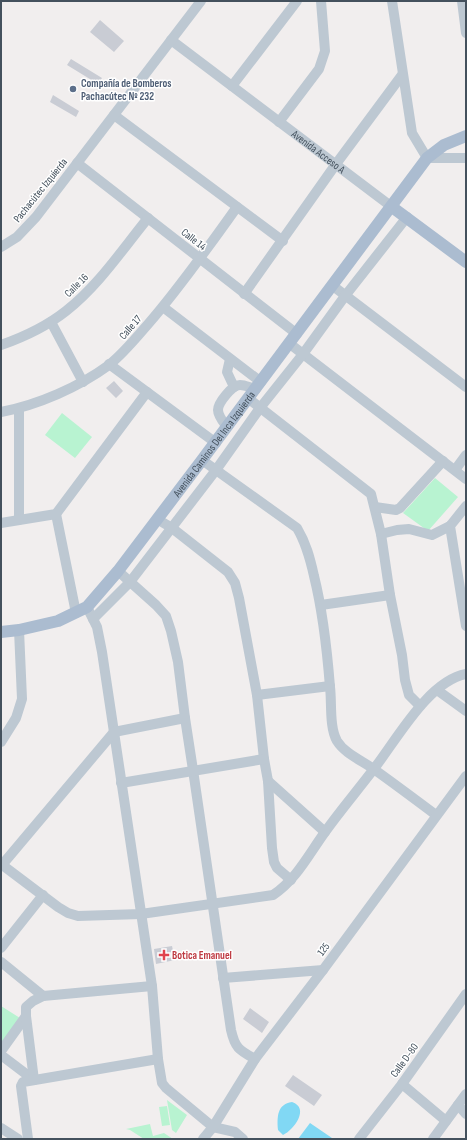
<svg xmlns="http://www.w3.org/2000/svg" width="467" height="1140" viewBox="0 0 467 1140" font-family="'Sofia Sans Condensed',sans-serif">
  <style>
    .green { fill: #b8f3d1 }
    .water { fill: #81d8f4 }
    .building { fill: #c9ccd4 }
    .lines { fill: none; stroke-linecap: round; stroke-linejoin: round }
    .minor { stroke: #bdc8d2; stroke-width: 10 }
    .major { stroke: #abbcd0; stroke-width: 12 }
    .service-dot { fill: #5c6f8a; stroke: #fff; stroke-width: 1.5 }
    .health-dot { fill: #e0444e; stroke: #fff; stroke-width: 1.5 }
    .labels { text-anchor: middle; stroke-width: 3; stroke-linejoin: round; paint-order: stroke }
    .service-label { font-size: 11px; font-weight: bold; fill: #4e5e75; stroke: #fff; text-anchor: start }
    .street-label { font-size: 11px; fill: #44515d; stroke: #fff }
    .health-label { font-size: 11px; font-weight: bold; fill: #be3a42; stroke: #fff; text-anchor: start }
  </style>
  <rect width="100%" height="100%" fill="#f1eeee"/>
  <!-- green -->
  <path class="green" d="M62 413 92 437 75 458 45 435Z
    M435 478 458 497 428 531 403 513Z
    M1 1006 20 1018 1 1045Z
    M167 1100 187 1115 176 1133 172 1130Z
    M167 1106 170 1125 162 1126 159 1107Z
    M150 1124 153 1136 164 1133 173 1139H144L130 1130 126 1129Z"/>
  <!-- water -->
  <path class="water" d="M292 1102C310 1108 294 1130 283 1135L278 1130C277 1117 277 1104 292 1102Z
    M310 1123 332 1138 298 1139Z"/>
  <!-- building -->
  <path class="building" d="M100 20 124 41 114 52 90 32Z
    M71 59 102 78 98 84 67 65Z
    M53 95 79 111 76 117 50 102Z
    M114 381 123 391 116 398 106 388Z
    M172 946 175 960 156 964 154 949Z
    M250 1008 269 1022 262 1033 243 1019Z
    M293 1075 322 1095 314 1106 285 1086Z"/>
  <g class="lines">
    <!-- minor -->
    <g class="minor">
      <path d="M392 1 412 133 427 158H466"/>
      <path d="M462 1 466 33"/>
      <path id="s1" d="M171 40 392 207"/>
      <path d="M232 86 297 1"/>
      <path d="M114 115 283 241"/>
      <path d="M279 122 319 69 325 51 321 1"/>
      <path d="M77 163 297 334"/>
      <path d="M1 247 17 237 36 217 201 1"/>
      <path d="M333 286 466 387"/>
      <path d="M244 294 336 164 402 75"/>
      <path d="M163 307 261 382"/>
      <path d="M51 322 83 382"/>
      <path d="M290 344 466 479"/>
      <path d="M1 345C24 337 47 326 66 311 98 286 122 250 148 218"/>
      <path d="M230 359 227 372 234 387"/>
      <path d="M109 364 216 443"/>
      <path d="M249 399 371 494 381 534 390 595 402 655 405 680 409 695 420 706"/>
      <path d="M1 412C38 405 79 387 109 365 124 353 136 338 149 323 181 286 209 246 237 207"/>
      <path d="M227 427C224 423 218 416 218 410 218 403 232 385 240 385 245 385 251 388 256 389"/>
      <path d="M202 460 297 528C306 543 310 558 314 576 323 612 327 649 330 687 332 702 329 727 337 741 345 754 363 761 375 770 396 785 416 800 436 815"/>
      <path d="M455 470 466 455"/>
      <path d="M466 506 450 526 466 626"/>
      <path d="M375 507 396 510 400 508 443 461"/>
      <path d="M56 514 76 613"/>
      <path d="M157 519 172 528 228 572 235 583 239 598 257 695 264 759 268 781 272 848 274 862 277 868 291 880"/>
      <path d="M19 520V409"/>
      <path d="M1 523 56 514 147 392"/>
      <path d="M381 534 397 530 409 529 432 535 450 526"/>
      <path d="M118 571 156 605 166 616 171 631 178 662 185 718 193 770 231 1030C235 1048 239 1050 255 1059"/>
      <path d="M321 605 390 595"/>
      <path d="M87 607 97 627 102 652 152 986 158 1059 162 1083 166 1088 213 1127 235 1132 243 1139"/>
      <path d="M93 619 130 582 216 470 260 408 303 354 345 296 407 217"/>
      <path d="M437 690 466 711"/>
      <path d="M257 695 330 686"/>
      <path d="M1 742 16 718 22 699 19 630"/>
      <path d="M268 781 325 832"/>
      <path d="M121 783 264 759"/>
      <path d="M1 864 58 907 68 913 78 916 141 914 273 895C296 880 309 854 325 832 340 811 357 791 373 770 396 741 428 681 466 674"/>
      <path d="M2 865 114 732 185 718"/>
      <path d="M1 948 43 895"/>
      <path d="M1 962 43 996"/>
      <path d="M223 978 323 970"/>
      <path d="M1 1051 26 1016"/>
      <path d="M1 1055 34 1080"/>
      <path d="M34 1080 26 1016V1007L33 1001 43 996 152 986"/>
      <path d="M402 1084 446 1121"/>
      <path d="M458 1105 466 1114"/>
      <path d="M1 1128 18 1139"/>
      <path d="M28 1139 21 1086 23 1082 158 1059"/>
      <path d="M203 1139 213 1127 255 1059 323 970 466 776"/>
      <path d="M359 1139 402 1084 466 994"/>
      <path d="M433 1139 466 1094"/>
    </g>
    <!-- major -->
    <g class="major">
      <path d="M392 207 466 262"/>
      <path id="s2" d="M1 632 19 630 58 621 87 607 118 571 202 460 427 158 444 145 466 136"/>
    </g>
  </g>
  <!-- markers -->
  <circle class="service-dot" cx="73" cy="89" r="4"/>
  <path class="health-dot" d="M162 949h4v4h4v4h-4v4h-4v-4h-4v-4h4z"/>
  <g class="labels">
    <!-- service labels -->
    <g class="service-label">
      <text x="81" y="87">Compañía de Bomberos<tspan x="81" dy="13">Pachacútec Nº 232</tspan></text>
    </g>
    <!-- street labels -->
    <g class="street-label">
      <text dy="4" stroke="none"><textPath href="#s1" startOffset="185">Avenida Acceso A</textPath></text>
      <text transform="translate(40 190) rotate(-51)" y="4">Pachacútec Izquierda</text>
      <text transform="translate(194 239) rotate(38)" y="4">Calle 14</text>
      <text transform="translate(76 285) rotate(-45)" y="4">Calle 16</text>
      <text transform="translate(130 327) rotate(-49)" y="4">Calle 17</text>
      <text dy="4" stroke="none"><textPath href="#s2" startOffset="297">Avenida Caminos Del Inca Izquierda</textPath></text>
      <text transform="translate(323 949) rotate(-54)" y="4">125</text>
      <text transform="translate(404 1060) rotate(-54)" y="4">Calle D-80</text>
    </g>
    <!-- health labels -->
    <g class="health-label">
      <text x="172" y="959">Botica Emanuel</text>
    </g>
  </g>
  <!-- border -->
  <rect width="467" height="1140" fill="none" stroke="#44515d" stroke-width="4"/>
</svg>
